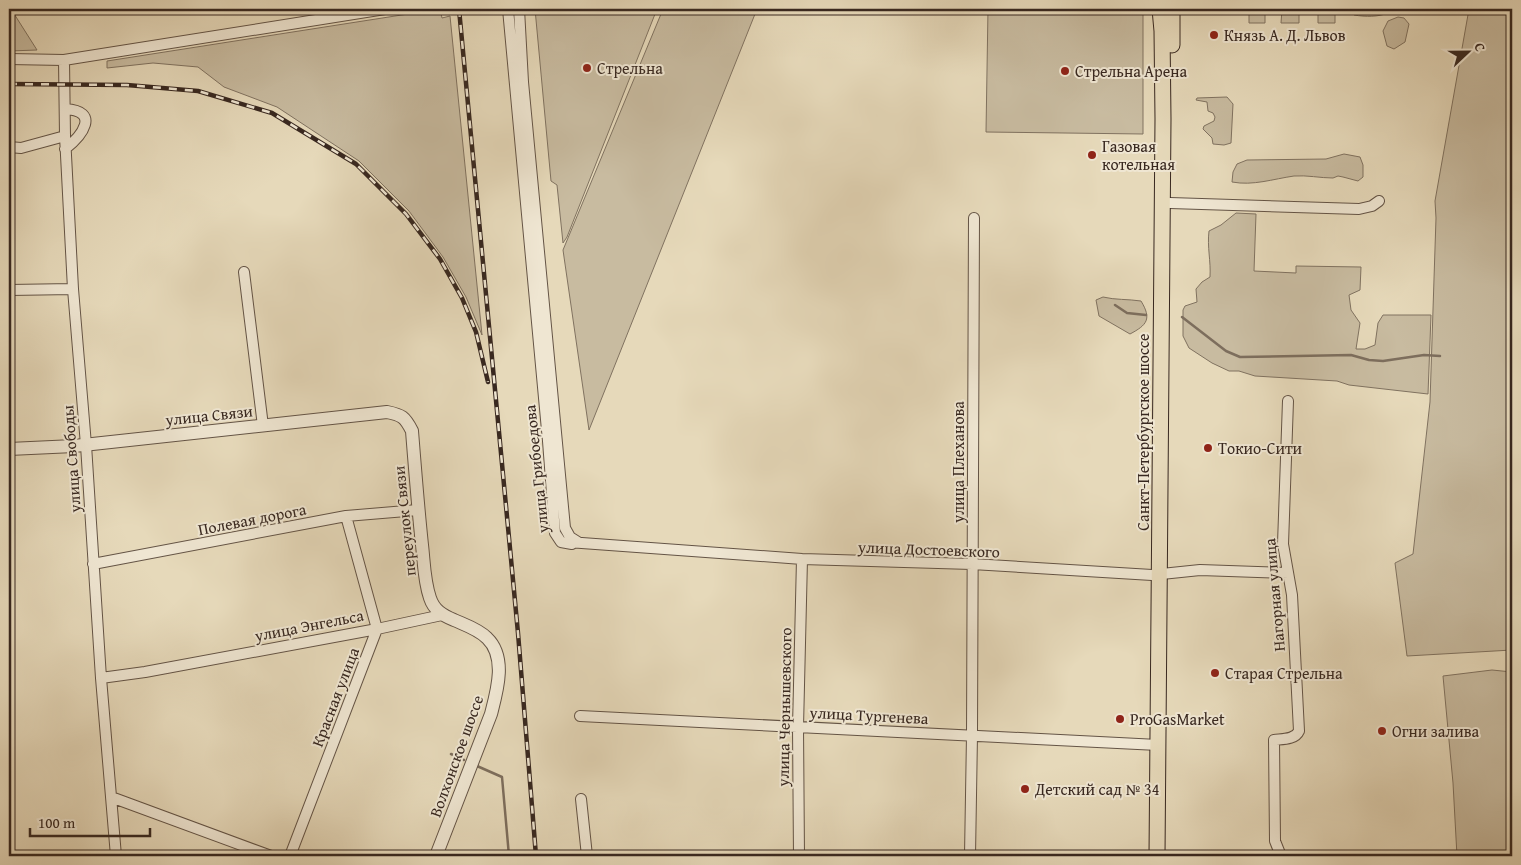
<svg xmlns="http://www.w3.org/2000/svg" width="1521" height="865" viewBox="0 0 1521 865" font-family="'Gentium Book Plus',serif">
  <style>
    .green { fill: #c8bba0; stroke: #807260 }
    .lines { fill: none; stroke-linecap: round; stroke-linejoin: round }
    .stream { stroke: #7d6e5d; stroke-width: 2.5 }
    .minor-casing { stroke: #645446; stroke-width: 12 }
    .tertiary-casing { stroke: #645446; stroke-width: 14 }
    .primary-casing { stroke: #382820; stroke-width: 17 }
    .minor { stroke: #efe6d2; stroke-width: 10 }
    .tertiary { stroke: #efe6d2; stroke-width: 12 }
    .primary { stroke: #e6d9ba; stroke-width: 15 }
    .rail-casing { stroke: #382820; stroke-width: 4.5 }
    .rail { stroke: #efe6d2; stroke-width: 2.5; stroke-dasharray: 8; stroke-linecap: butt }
    .poi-dot { fill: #8f2418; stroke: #efe6d2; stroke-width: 2 }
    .labels { text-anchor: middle; stroke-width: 4; stroke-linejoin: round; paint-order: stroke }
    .poi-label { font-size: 16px; fill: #382820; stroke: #efe6d2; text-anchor: start }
    .street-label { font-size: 16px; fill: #382820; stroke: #efe6d2 }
  </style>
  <rect width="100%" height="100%" fill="#e6d9ba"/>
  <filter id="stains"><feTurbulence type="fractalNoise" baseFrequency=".004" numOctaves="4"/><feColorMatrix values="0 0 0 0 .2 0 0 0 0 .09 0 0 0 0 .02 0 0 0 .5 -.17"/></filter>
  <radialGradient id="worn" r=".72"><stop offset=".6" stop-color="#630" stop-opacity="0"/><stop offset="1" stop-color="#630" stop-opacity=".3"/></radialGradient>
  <!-- green -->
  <path class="green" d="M9 9H11L37 50 9 51Z
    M440 9 442 18 450 16 482 335 466 297 443 257 409 211 359 161 277 107 224 87 198 67 153 63 107 68V61Z
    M535 9H657L567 237 563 243 557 185 551 181Z
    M666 9H757L589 430 563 250 661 14Z
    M988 9H1143V134L986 132Z
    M1249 9H1265V23H1249Z
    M1282 9H1299V23H1281Z
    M1318 9H1335V23H1318Z
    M1350 9H1390L1388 13C1378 17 1366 17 1354 15Z
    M1469 9H1512V650L1407 656 1395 563 1413 554 1430 402 1436 218 1435 201Z
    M1398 17 1404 18 1409 24 1405 42 1394 49 1387 46 1383 31 1388 21Z
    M1227 97 1233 104 1231 143 1224 145 1213 144 1212 138 1203 129 1204 126 1214 121 1215 117 1213 113 1208 111 1207 102 1196 100 1197 98Z
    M1344 154 1360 157 1363 165V177L1358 181 1343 177 1338 176 1333 178C1320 178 1307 175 1294 176 1273 179 1253 186 1232 182L1233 172 1237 164 1247 160 1326 159Z
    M1236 213 1256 214 1254 271 1296 273V266L1361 267 1360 290 1349 295 1351 310 1360 323 1356 349H1365L1375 345 1378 323 1383 315H1431L1428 394 1349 385 1337 381 1255 376 1239 371H1229L1212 363 1189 348 1183 336V310L1185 306 1197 302 1196 289 1202 282 1210 277C1211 261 1207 247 1209 231L1221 225Z
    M1103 297C1115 300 1128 299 1141 301 1152 319 1147 325 1130 334L1099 316 1096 300Z
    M1492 670 1512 672V856H1457L1453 783 1443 676Z"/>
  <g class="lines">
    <!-- stream -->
    <path class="stream" d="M1115 305 1127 313 1146 315
      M1182 317 1226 351 1240 357 1351 355 1369 360 1383 361 1424 355 1440 356
      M451 754 464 760
      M477 766 502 777 509 856"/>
    <!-- minor casing -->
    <g class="minor-casing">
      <path id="minor" d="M508 9 548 441 555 533 561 542 572 544
        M519 9 523 82 565 528 570 537 578 542
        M9 59 64 60 385 9
        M64 60 65 136 73 289 86 445 101 678 116 856
        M65 109C101 111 82 136 65 149
        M9 147 21 148 65 136
        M1170 203 1359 209 1372 206 1379 201
        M244 272 263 426
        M9 290 73 289
        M568 542 802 559 972 564 1152 575 1200 570 1288 573
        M93 564 346 516 418 510
        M101 678 145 672 377 629 442 615
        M580 716 1158 745
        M111 797 271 856
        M581 799 587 856
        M290 856 377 629 346 516
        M799 856 798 727 802 559
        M970 856 972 735 974 218
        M1281 856 1275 841 1274 740C1282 739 1295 740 1299 731L1292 595 1283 544 1288 401"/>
    </g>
    <!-- tertiary casing -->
    <g class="tertiary-casing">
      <path id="tertiary" d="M9 449 74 446 387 412C402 415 405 417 412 431 415 469 418 507 422 545 424 562 424 581 430 598 434 610 442 615 454 620 465 625 478 629 487 638 507 657 497 691 491 714L436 856"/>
    </g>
    <!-- primary casing -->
    <g class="primary-casing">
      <path id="primary" d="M1172 45V9
        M1157 856 1163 119 1162 31 1160 9"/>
    </g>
    <!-- minor -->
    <use href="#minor" class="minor"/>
    <!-- tertiary -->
    <use href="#tertiary" class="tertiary"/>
    <!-- primary -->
    <use href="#primary" class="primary"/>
    <!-- rail casing -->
    <g class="rail-casing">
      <path id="rail" d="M459 9 518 633 536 856
        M9 84 127 85 198 91 272 113 356 164 406 214 440 259 462 298 476 332 488 382"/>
    </g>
    <!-- rail -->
    <use href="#rail" class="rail"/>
  </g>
  <!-- markers -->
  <g class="poi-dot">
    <circle cx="1214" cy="35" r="5"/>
    <circle cx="587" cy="68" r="5"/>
    <circle cx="1065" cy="71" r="5"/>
    <circle cx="1092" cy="155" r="5"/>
    <circle cx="1208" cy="448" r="5"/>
    <circle cx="1215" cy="673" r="5"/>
    <circle cx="1120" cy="719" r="5"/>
    <circle cx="1382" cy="731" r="5"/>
    <circle cx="1025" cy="789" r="5"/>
  </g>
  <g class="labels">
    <!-- poi labels -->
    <g class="poi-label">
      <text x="1224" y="41">Князь А. Д. Львов</text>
      <text x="597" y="74">Стрельна</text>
      <text x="1075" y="77">Стрельна Арена</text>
      <text x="1102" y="152">Газовая<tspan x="1102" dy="18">котельная</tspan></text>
      <text x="1218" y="454">Токио-Сити</text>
      <text x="1225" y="679">Старая Стрельна</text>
      <text x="1130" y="725">ProGasMarket</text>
      <text x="1392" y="737">Огни залива</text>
      <text x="1035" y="795">Детский сад № 34</text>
    </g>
    <!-- street labels -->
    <g class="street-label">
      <text transform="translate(209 415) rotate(-6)" y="6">улица Связи</text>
      <text transform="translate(1143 432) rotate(-90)" y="6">Санкт-Петербургское шоссе</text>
      <text transform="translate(71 459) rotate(-94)" y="6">улица Свободы</text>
      <text transform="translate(958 462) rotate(-90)" y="6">улица Плеханова</text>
      <text transform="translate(536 469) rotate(-96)" y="6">улица Грибоедова</text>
      <text transform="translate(252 519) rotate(-11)" y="6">Полевая дорога</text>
      <text transform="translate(404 521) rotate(-96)" y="6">переулок Связи</text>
      <text transform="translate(929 549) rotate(2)" y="6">улица Достоевского</text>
      <text transform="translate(1274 595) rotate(-95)" y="6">Нагорная улица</text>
      <text transform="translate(309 625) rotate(-11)" y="6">улица Энгельса</text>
      <text transform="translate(335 697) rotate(-69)" y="6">Красная улица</text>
      <text transform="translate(784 707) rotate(-89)" y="6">улица Чернышевского</text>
      <text transform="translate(869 715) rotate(3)" y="6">улица Тургенева</text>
      <text transform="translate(456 756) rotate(-70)" y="6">Волхонское шоссе</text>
    </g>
  </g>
  <!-- margin -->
  <rect width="1521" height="865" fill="none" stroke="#e6d9ba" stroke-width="30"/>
  <rect x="10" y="10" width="1501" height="845" fill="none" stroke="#382820" stroke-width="2.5"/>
  <rect x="15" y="15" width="1491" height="835" fill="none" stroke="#382820"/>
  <!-- north arrow -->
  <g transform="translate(1468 52) rotate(68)" stroke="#efe6d2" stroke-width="4" paint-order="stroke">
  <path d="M0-4L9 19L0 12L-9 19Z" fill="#382820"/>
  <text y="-8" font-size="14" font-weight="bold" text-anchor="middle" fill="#382820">С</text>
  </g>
  <!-- scale -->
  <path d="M30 828v8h120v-8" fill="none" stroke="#382820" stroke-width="2.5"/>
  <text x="38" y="828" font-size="15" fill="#382820" stroke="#efe6d2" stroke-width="4" paint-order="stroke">100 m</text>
  <rect width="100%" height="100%" filter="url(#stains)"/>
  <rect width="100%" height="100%" fill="url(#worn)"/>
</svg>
